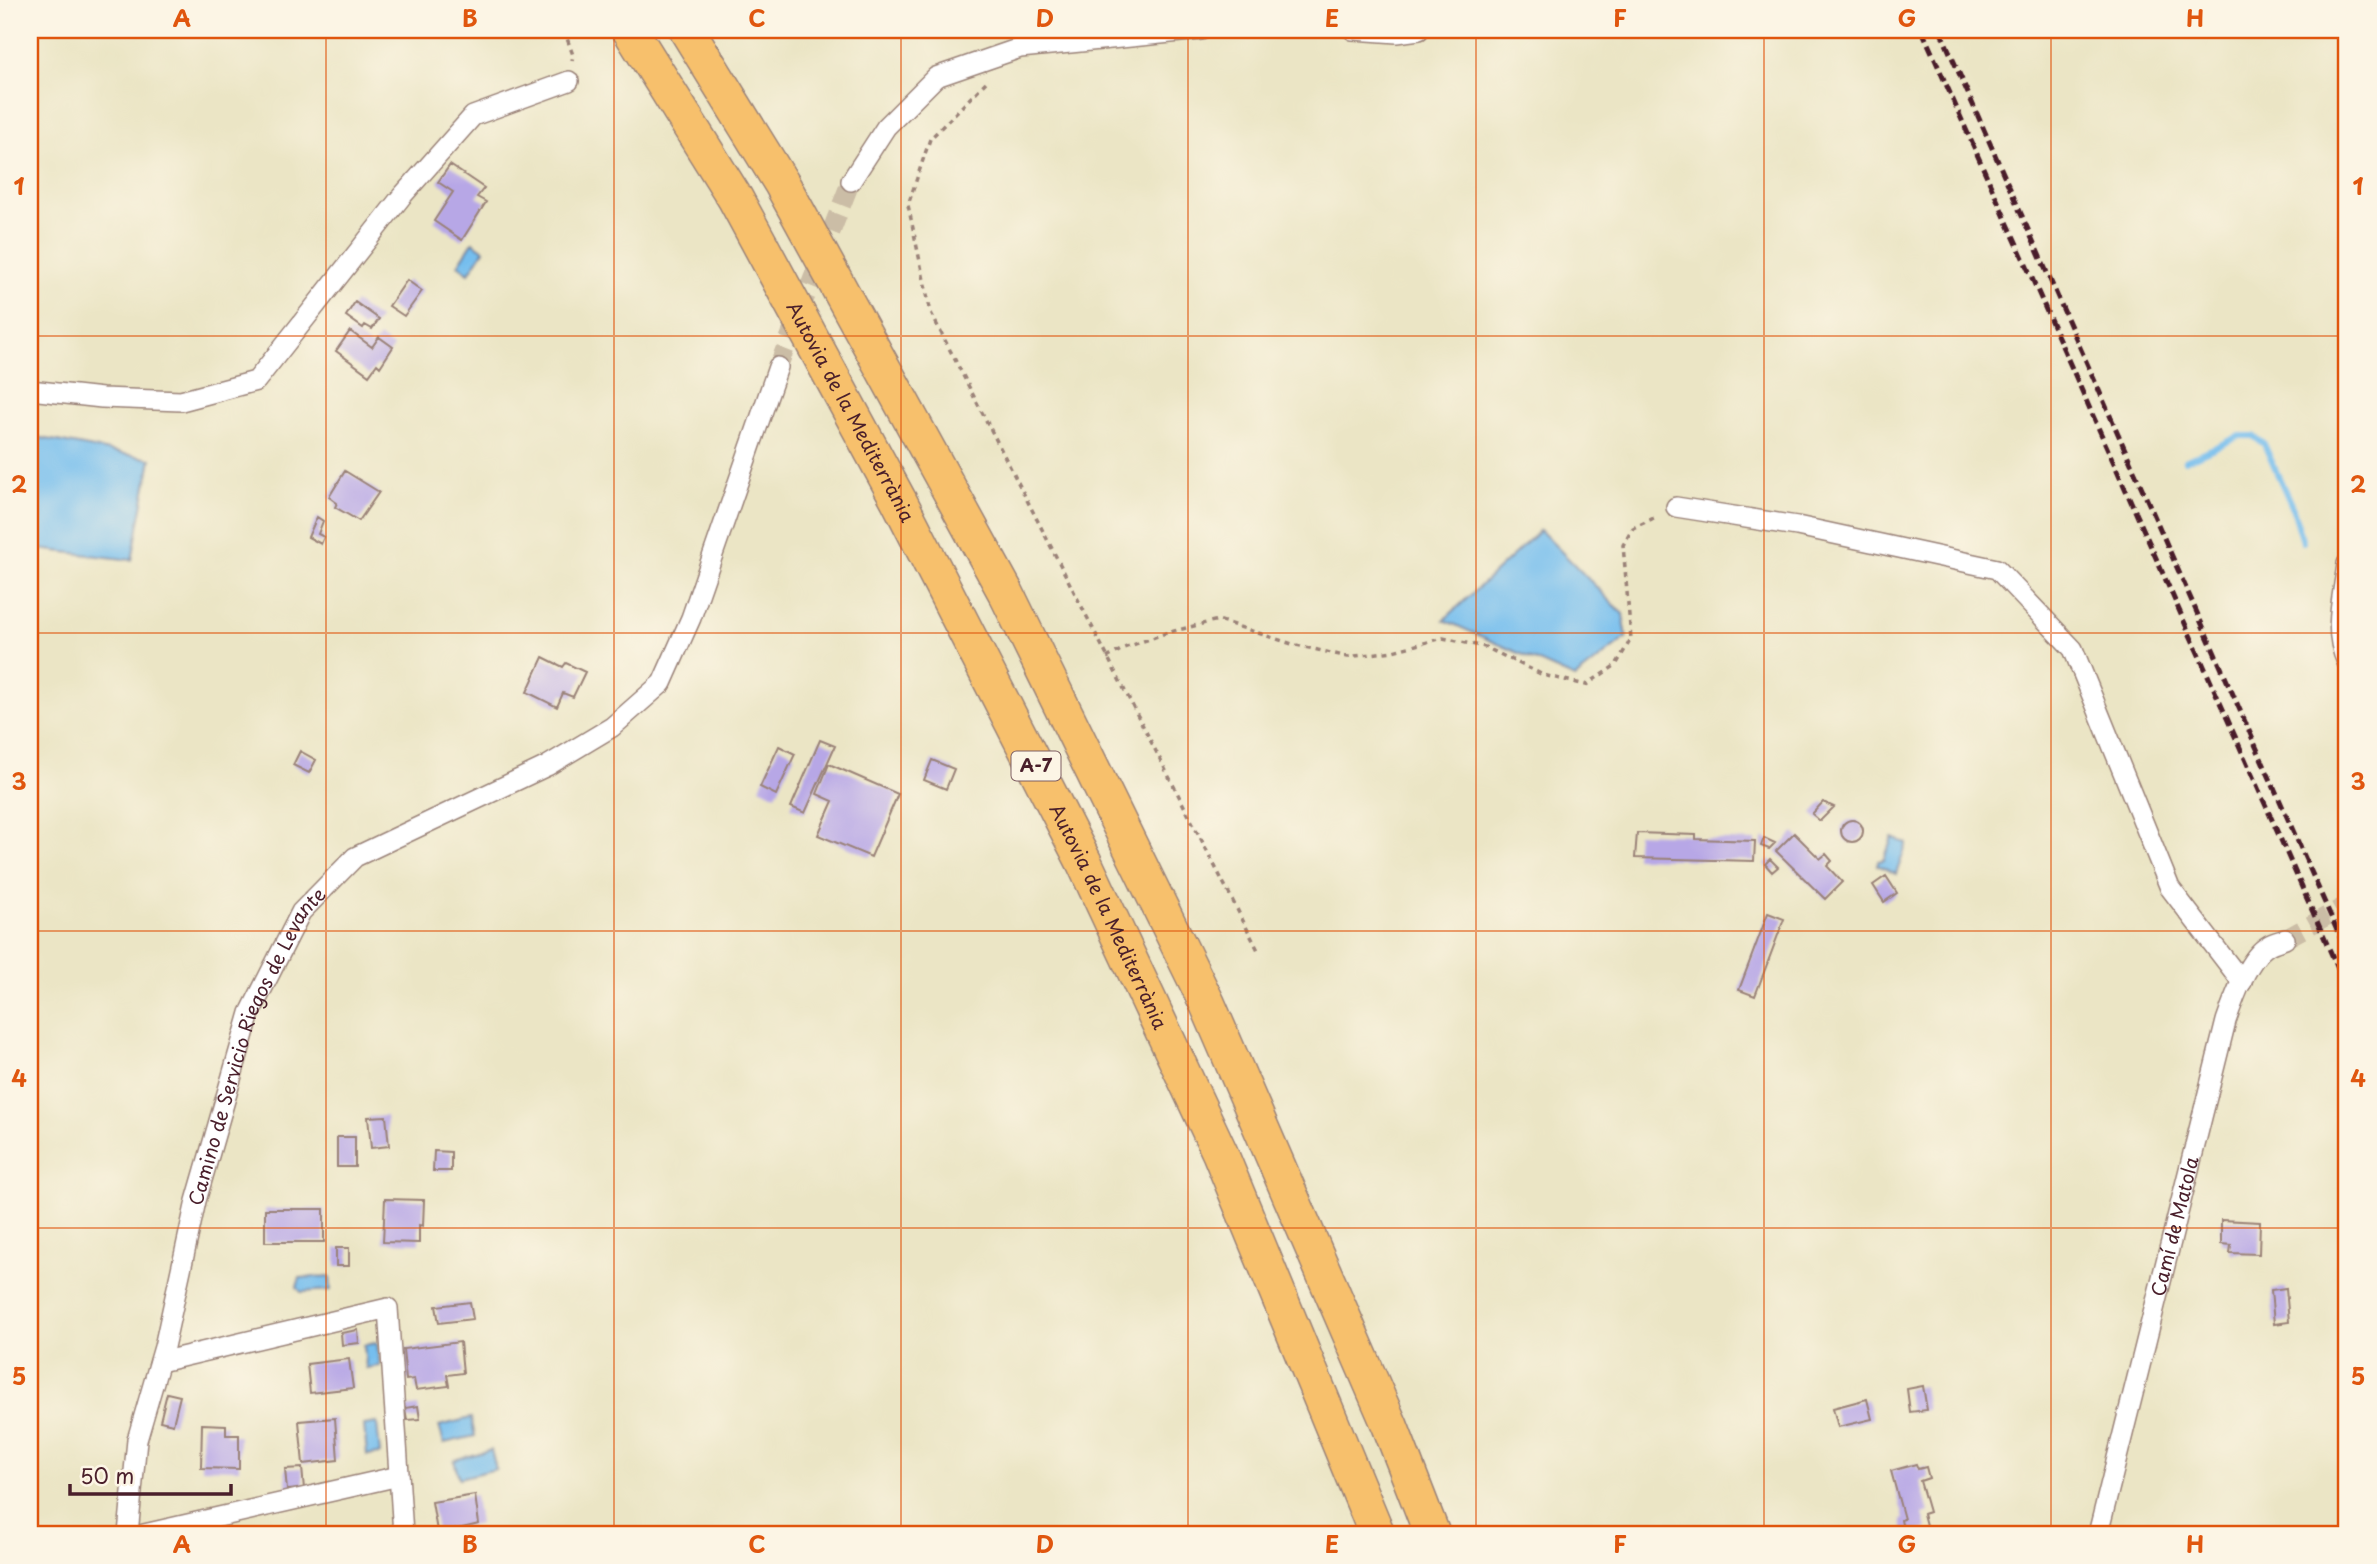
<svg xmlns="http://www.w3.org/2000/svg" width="2377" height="1564" viewBox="0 0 2377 1564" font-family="'Playpen Sans',sans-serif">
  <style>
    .water { fill: #75beee; stroke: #606e8c; stroke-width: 2 }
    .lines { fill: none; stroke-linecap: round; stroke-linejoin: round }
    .stream { stroke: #75beee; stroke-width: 6 }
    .building { fill: #b7a7e6 }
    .minor-tunnel { stroke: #cbbda6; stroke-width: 19; stroke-dasharray: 19 10; stroke-linecap: butt }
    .minor-casing { stroke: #9a8278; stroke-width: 22 }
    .motorway-casing { stroke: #9a8278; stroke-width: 38 }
    .path { stroke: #9a8278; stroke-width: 3.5; stroke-dasharray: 5 5; stroke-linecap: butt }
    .minor { stroke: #fff; stroke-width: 19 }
    .motorway { stroke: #f7c06c; stroke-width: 35 }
    .rail { stroke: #4a1f2b; stroke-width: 5; stroke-dasharray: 10 5; stroke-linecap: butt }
    .grid { fill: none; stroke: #e0560e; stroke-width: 2; stroke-opacity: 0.55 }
    .labels { text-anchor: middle; stroke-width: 5; stroke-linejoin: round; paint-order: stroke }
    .shield { fill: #fcf5e5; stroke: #7f5f63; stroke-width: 2 }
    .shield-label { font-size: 18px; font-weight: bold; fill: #4a1f2b }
    .street-label { font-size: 19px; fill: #4a1f2b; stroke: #fcf5e5 }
    .neatline { fill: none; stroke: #e0560e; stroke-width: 2.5 }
    .grid-label { font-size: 23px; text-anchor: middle; font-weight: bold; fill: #e0560e }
  </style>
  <rect width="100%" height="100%" fill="#fcf5e5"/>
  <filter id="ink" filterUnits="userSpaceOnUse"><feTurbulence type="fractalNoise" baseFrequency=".0143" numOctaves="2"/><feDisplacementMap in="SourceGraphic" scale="14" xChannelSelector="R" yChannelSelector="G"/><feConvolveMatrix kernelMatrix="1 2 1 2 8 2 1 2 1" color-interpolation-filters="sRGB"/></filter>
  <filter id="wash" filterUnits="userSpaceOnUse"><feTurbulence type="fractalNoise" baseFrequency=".00686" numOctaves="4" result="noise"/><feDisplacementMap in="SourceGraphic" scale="28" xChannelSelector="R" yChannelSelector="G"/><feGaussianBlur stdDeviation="1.57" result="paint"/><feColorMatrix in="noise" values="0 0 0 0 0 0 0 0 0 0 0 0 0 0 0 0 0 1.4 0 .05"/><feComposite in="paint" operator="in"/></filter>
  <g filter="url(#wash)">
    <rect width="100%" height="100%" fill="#ebe5c5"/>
    <!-- water -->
    <path class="water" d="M473 242 484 250 469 273 458 265Z
      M31 436 151 459 132 560 30 548Z
      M1540 530 1623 614 1627 637 1575 678 1444 620Z
      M1892 838 1907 843 1896 874 1877 865 1878 861 1884 860Z
      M330 1276 331 1290 301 1292 297 1287 300 1278Z
      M377 1343 380 1366 366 1368 364 1345Z
      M471 1418 475 1436 444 1443 439 1426Z
      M377 1423 380 1454 367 1455 364 1425Z
      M491 1450 496 1469 459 1478 454 1460Z"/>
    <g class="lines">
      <!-- stream -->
      <path class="stream" d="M2185 461 2240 436H2253L2264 444 2293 509 2303 542"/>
    </g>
    <g id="blocks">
      <!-- building -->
      <path class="building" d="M450 165 484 188 477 197 486 202 462 240 434 221 453 192 438 182Z
        M407 280 422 291 404 316 389 306Z
        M355 302 379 319 372 329 365 325 363 328 346 316Z
        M350 331 372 347 379 337 393 347 380 367 377 364 369 375 336 351Z
        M345 471 379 492 359 521 335 507 337 503 329 497Z
        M317 517 323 521 318 534 324 537 321 544 308 537Z
        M543 657 563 667 566 663 585 672 573 697 563 693 557 707 527 692Z
        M820 740 835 746 805 813 791 807Z
        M779 746 795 754 776 795 760 787Z
        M300 751 316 760 309 773 293 765Z
        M932 760 954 769 946 789 924 780Z
        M829 764 898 794 871 857 818 835 833 801 817 794Z
        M1823 802 1834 807 1820 821 1812 814Z
        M1841 831a11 11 0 1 1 22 0a11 11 0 1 1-22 0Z
        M1637 833 1696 835V839L1755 841 1754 861 1635 858Z
        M1794 833 1820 859 1826 854 1832 861 1827 866 1842 882 1825 899 1776 851Z
        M1764 838 1775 843 1769 849 1761 846Z
        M1770 859 1778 867 1772 872 1765 864Z
        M1886 876 1897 893 1884 902 1873 885Z
        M1768 913 1784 919 1755 996 1739 990Z
        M386 1116 389 1146 371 1148 368 1117Z
        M337 1137H355V1167H337Z
        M434 1151 451 1152V1171H433Z
        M385 1199 424 1200 423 1226 419 1225V1243L383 1242Z
        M265 1209H324V1242H265Z
        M2221 1220 2260 1222 2259 1254 2230 1253 2231 1245 2221 1244Z
        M336 1248H349V1266H336Z
        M2286 1288 2289 1322 2274 1324 2271 1290Z
        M470 1302 473 1319 439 1323 436 1306Z
        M358 1330 359 1343 342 1345 341 1333Z
        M460 1342 463 1373 447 1375 449 1386 416 1390 414 1379 406 1380 403 1349Z
        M349 1359 353 1388 310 1393 307 1364Z
        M1923 1386 1927 1410 1910 1412 1907 1389Z
        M167 1393 180 1396 173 1424 160 1421Z
        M1867 1399 1872 1419 1838 1427 1833 1408Z
        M418 1406 420 1419 407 1420 405 1408Z
        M335 1418 338 1460 303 1464 299 1421Z
        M202 1424 226 1425V1435H239V1469L201 1468Z
        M1916 1464 1918 1469 1926 1467 1929 1478 1920 1481 1929 1512 1923 1514 1927 1529 1904 1534 1901 1520 1904 1519 1891 1471Z
        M302 1468 304 1489 287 1490 285 1469Z
        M475 1495 479 1524 445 1532 437 1531 432 1502Z"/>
    </g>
  </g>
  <g filter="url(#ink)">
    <use href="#blocks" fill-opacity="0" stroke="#9a8278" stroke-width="2"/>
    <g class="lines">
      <!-- minor-tunnel -->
      <path class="minor-tunnel" d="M778 367 851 181
        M2285 939 2347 905"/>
      <!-- minor casing -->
      <g class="minor-casing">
        <g id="minor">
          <path d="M904 30H925"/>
          <path d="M1353 30 1397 33 1419 30"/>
          <path d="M851 181 886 127 936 77 1020 48 1201 30"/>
          <path d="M30 390 102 398 181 401 256 381 402 196 473 116 569 81"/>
          <path d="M1676 507 1797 526 1997 569 2073 649 2170 888 2242 982"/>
          <path d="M2347 564C2343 597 2332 631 2347 662"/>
          <path d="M160 1362 388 1308 403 1534"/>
          <path id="s1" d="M128 1534 137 1440 164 1347 196 1201 250 1013 301 912 355 857 547 766 612 727 662 683 691 618 778 367"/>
          <path d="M144 1534 399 1476"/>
          <path id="s2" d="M2098 1534 2226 1021C2234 998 2248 957 2269 945 2274 942 2280 941 2285 939"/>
        </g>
      </g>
      <!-- motorway casing -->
      <g class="motorway-casing">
        <g id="motorway">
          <path id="s3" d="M630 30 735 198 899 501 1084 862 1220 1153 1377 1534"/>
          <path d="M687 30 782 184 1006 593 1207 1003 1390 1426 1432 1534"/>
        </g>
      </g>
      <!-- path -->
      <path class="path" d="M564 30 573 55 572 61
        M876 30H887
        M986 82 930 139 908 205 931 313 1259 952
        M1107 658 1124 648 1166 633 1218 620 1292 644 1348 657 1393 651 1443 638 1485 647 1543 675 1586 685 1616 665 1631 639 1623 545 1633 528 1658 516"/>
      <!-- minor -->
      <use href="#minor" class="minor"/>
      <!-- motorway -->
      <use href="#motorway" class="motorway"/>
      <!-- rail -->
      <path class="rail" d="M1922 30 2347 989
        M1940 30 2347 953"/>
    </g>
  </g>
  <!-- grid -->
  <path class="grid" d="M326 30V1534M614 30V1534M901 30V1534M1188 30V1534M1476 30V1534M1764 30V1534M2051 30V1534M30 336H2347M30 633H2347M30 931H2347M30 1228H2347"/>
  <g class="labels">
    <!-- shield labels -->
    <rect class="shield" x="1011.5" y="751.5" width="49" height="29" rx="5"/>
    <g class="shield-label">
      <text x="1036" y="772">A-7</text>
    </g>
    <!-- street labels -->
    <g class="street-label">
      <text dy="7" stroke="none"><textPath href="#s3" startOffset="441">Autovia de la Mediterrània</textPath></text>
      <text dy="7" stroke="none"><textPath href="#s3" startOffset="1008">Autovia de la Mediterrània</textPath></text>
      <text dy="7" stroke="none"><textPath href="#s1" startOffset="508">Camino de Servicio Riegos de Levante</textPath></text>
      <text dy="7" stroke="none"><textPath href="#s2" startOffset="317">Camí de Matola</textPath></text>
    </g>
  </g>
  <!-- margin -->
  <rect width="2377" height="1564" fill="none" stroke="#fcf5e5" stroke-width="77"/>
  <!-- scale -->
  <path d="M70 1484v10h161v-10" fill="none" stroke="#4a1f2b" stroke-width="3.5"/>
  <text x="80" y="1484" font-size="21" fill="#4a1f2b" stroke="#fcf5e5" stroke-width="5" paint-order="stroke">50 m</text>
  <rect x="38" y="38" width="2300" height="1488" class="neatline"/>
  <g class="grid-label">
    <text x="182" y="27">A</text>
    <text x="470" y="27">B</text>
    <text x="757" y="27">C</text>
    <text x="1045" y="27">D</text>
    <text x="1332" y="27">E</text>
    <text x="1620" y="27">F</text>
    <text x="1907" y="27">G</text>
    <text x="2195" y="27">H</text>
    <text x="19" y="195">1</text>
    <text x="2358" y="195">1</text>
    <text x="19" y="493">2</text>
    <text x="2358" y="493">2</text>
    <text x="19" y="790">3</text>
    <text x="2358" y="790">3</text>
    <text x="19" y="1087">4</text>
    <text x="2358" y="1087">4</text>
    <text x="19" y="1385">5</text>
    <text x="2358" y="1385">5</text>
    <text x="182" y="1553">A</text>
    <text x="470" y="1553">B</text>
    <text x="757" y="1553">C</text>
    <text x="1045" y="1553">D</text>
    <text x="1332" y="1553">E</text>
    <text x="1620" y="1553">F</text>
    <text x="1907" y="1553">G</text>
    <text x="2195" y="1553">H</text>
  </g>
</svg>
